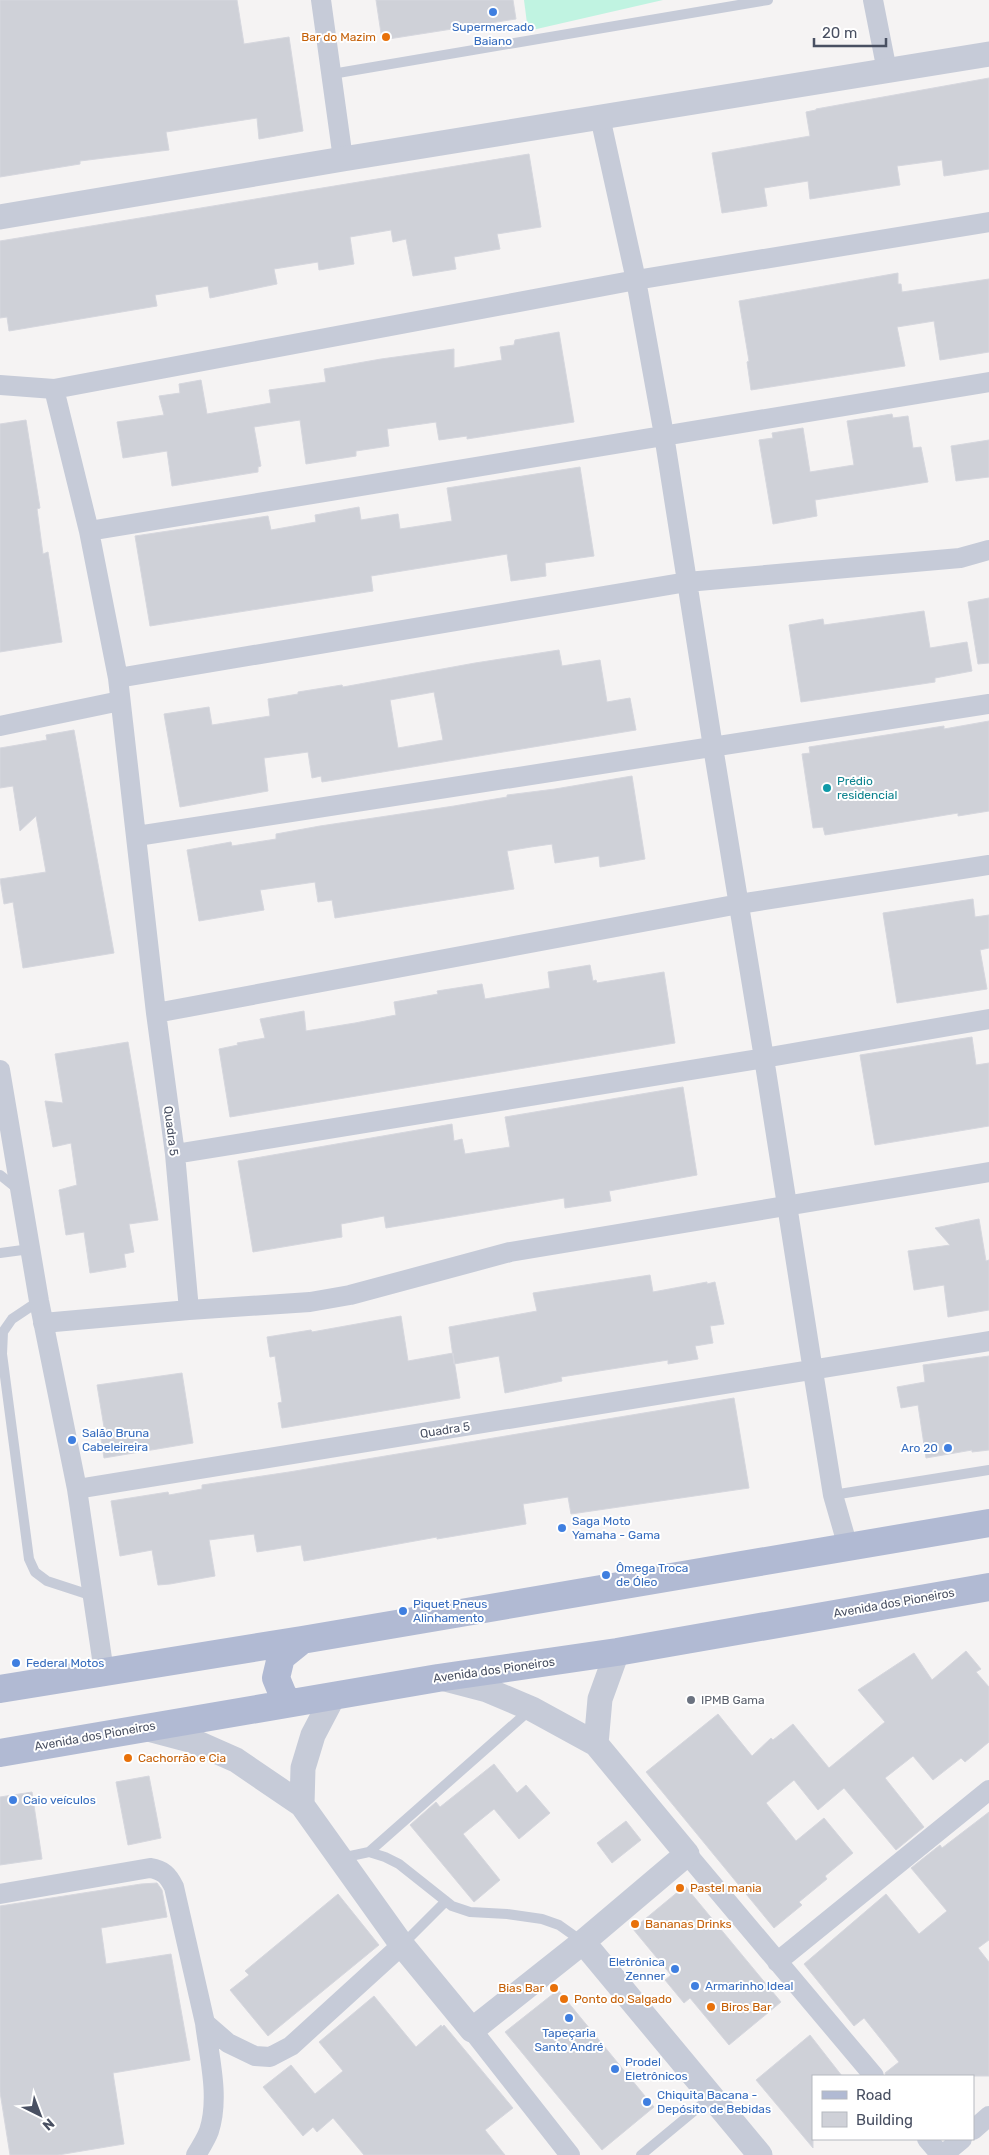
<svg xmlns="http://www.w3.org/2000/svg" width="989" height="2155" viewBox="0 0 989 2155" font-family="Rubik,sans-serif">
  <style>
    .green { fill: #c0f3e1 }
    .building { fill: #cfd1d8; stroke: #d6d7de; fill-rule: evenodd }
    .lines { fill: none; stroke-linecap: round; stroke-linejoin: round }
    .service { stroke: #c6cbd8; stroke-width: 10 }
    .minor { stroke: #c6cbd8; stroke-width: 20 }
    .tertiary { stroke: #c6cbd8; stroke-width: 25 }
    .primary { stroke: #b1bad3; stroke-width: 28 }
    .shop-dot { fill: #3f7fe0; stroke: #fff; stroke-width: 2 }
    .food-dot { fill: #e8710a; stroke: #fff; stroke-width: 2 }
    .culture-dot { fill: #0f9aa8; stroke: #fff; stroke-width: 2 }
    .worship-dot { fill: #6b7280; stroke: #fff; stroke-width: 2 }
    .labels { text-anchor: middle; stroke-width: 4; stroke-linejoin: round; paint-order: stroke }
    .shop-label { font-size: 12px; fill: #366cbe; stroke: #fff; text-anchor: start }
    .food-label { font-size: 12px; fill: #c56008; stroke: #fff; text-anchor: start }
    .culture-label { font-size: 12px; fill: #0d838f; stroke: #fff; text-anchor: start }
    .street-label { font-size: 12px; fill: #495062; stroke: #fff }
    .worship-label { font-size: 12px; fill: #5b616d; stroke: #fff; text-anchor: start }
  </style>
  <rect width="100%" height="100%" fill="#f5f3f3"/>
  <!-- green -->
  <path class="green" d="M524 0H663L528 31Z"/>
  <!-- building -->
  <path class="building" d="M0 0H237L244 44 289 37 303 131 259 139 257 118 198 127 166 132 169 150 80 161V164L0 177Z
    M376 0H513L516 19 382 40Z
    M989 78V169L944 176 942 160 897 166 900 185 810 199 808 181 764 188 767 206 722 213 712 153 810 136 806 112 816 110V109Z
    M529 154 541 227 497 234 500 249 454 257 456 269 413 276 406 239 393 242 391 230 350 237 354 264 319 270 318 262 274 269 277 284 210 298 208 286 155 295 157 306 9 331 7 317 0 318V241Z
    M898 273V284H901L902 292 989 279V352L940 360 934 321 897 327 905 366 751 390 747 362 749 361 739 301Z
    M559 332 574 422 467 439V436L439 440 436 422 387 429 389 446 356 451V456L306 464 300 420 254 427 261 466 258 467V472L172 486 167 451 123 458 117 422 164 415 159 396 180 393 179 384 201 380 207 414 271 403 269 390 326 382 324 369 381 359 454 349V368L502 360 500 347 514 345 515 340Z
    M892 414 893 418 908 416 913 448 921 447 928 482 815 500 817 516 773 524 759 440 773 438 772 433 803 428 810 472 854 465 847 421Z
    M26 420 40 508 37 509 43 554 48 552 62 642 0 652V424Z
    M989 440V477L956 481 951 446Z
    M580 467 594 556 545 563 546 576 511 581 507 554 371 576 373 591 150 626 135 536 268 516 271 530 316 522 315 515 359 507 361 520 398 514 400 529 452 521 447 488Z
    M989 598V663L978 664 968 602Z
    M924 611 930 648 967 642 972 671 935 678V682L801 702 789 625 823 619 824 625Z
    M559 650 562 666 600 660 607 702 630 698 636 730 322 782 321 776 312 778 308 752 264 758 268 791 180 807 164 714 209 707 212 725 270 716 268 699 298 694V692L342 685 343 687 475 663ZM434 692 443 740 398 748 390 700Z
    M989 721V811L958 816V813L825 835 823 827 813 828 802 754 810 753 809 747 944 726V729Z
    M74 730 114 953 23 968 13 902 4 904 0 879 46 872 36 816 20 831 13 786 0 788V748L47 740 46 735Z
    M632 776 645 859 600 867 599 856 555 863 552 844 531 847 507 851 514 889 335 918 332 900 318 902 315 882 260 890 264 910 199 921 187 850 231 842 232 846 276 839V834L320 826 454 806 507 797V795L555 789Z
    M973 899 975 917 989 915V948L980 950 987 989 897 1003 883 913Z
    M590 965 593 981 596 980 597 983 664 972 675 1043 230 1117 219 1049 238 1045 237 1043 265 1038 260 1019 304 1011 306 1031 355 1023 396 1015 394 1002 438 994 437 991 482 984 485 999 550 988 548 972Z
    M972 1037 976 1065 989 1063V1126L875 1145 860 1055Z
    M128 1042 158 1220 129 1224 134 1252 124 1254 126 1267 90 1273 84 1232 66 1235 59 1190 77 1185 71 1143 53 1147 45 1101 63 1103 55 1054Z
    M683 1087 697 1175 609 1191 611 1201 565 1208 564 1198 386 1228 384 1216 341 1224 342 1237 253 1252 238 1161 452 1124 454 1141 462 1139 465 1154 510 1147 505 1117Z
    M979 1219 986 1261 989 1260V1310L948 1317 944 1285 914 1290 908 1251 950 1245 935 1228Z
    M650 1275 653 1292 707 1282V1284L715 1282 724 1324 710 1326 713 1343 695 1346 698 1359 668 1364V1360L561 1377 562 1381 505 1393 499 1356 454 1364 449 1327 537 1311 533 1293Z
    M401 1316 408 1361 453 1353 460 1398 282 1428 278 1403 282 1402 275 1356 270 1357 267 1337 311 1330 312 1332Z
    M989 1356V1450L972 1452V1450L926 1458 918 1405 901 1408 897 1387 925 1382 923 1365Z
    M182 1373 193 1443 104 1458 100 1433H105L97 1385Z
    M734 1398 749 1488 571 1514 568 1497 523 1504 526 1524 437 1539V1537L304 1561 301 1545 257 1552 254 1534 209 1540 215 1576 170 1584 158 1585 152 1550 120 1556 111 1501 168 1492 169 1495 202 1489V1485L289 1472Z
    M966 1651 981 1669 976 1672 989 1687V1742L965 1762 961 1758 933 1780 913 1756 885 1778 924 1827 896 1850 844 1788 818 1810 794 1780 766 1803 796 1841 824 1818 853 1853 825 1876 827 1879 799 1902 802 1905 774 1928 646 1772 718 1714 752 1756 771 1738 773 1740 793 1724 829 1768 885 1722 858 1690 914 1653 932 1680Z
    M494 1764 517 1793 526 1785 550 1813 519 1839 494 1809 463 1834 500 1880 474 1902 410 1825 436 1802 440 1807Z
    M149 1776 161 1838 128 1845 116 1782Z
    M32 1792 42 1859 0 1865V1797Z
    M989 1812V1940L978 1948 989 1962V2076H886L885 2073 899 2062 864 2018 854 2026 804 1964 886 1894 919 1934 947 1911 911 1868 940 1845 942 1848Z
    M626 1821 641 1840 612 1863 597 1843Z
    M157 1883 162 1890 167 1917 101 1928 106 1964 171 1954 190 2060 113 2073 124 2144 58 2155H10L0 2092V1906L141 1884Z
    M685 1886 781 2002 729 2045 690 1998 684 2003 665 1980 671 1975 633 1929Z
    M338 1894 379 1945 268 2036 230 1990 249 1975 245 1971Z
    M558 1990 654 2107 602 2150 505 2032Z
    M374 1996 416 2047 441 2025 442 2027 444 2025 454 2037 513 2108 485 2130 505 2155H364L333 2118 317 2132 313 2127 303 2136 263 2087 291 2065 315 2094 343 2071 319 2042Z
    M810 2035 842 2076H813V2148L756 2080Z"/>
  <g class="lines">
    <!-- service -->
    <path class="service" d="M332 74 768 0
      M0 1175 19 1190
      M0 1253 30 1249
      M39 1301 12 1319 3 1332 2 1354 29 1559 35 1572 47 1581 93 1596
      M833 1495 989 1470
      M369 1852 531 1709
      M341 1858 369 1852 385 1857 399 1864 452 1906 470 1912 507 1914 542 1919 559 1925 583 1942
      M402 1945 446 1901
      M641 2155 711 2097"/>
    <!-- minor -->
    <path class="minor" d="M321 0 343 159
      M873 0 887 71
      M600 117 636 280 664 435 713 747 764 1058 813 1371 833 1495 848 1547
      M0 385 54 389 636 280 989 222
      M54 389 89 531 118 678 156 1013 175 1154 189 1310
      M89 531 989 382
      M118 678 687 582 960 558 989 550
      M0 726 120 701
      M137 836 989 704
      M156 1013 739 904 989 865
      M0 1070 39 1301 77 1489 104 1672
      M175 1154 764 1058 989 1019
      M43 1323 189 1310 310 1302 350 1295 510 1252 989 1172
      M77 1489 989 1341
      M687 1854 874 2076
      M0 1894 150 1868C163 1870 168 1875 174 1887L205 2023 228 2043 255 2056 270 2057 291 2046 402 1945
      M777 1962 989 1790
      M472 2030 570 2155
      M973 2130 989 2116
      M927 2139 941 2155
      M196 2155C201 2147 206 2139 209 2131 220 2097 209 2057 205 2023
      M943 2155 962 2139"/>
    <!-- tertiary -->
    <path class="tertiary" d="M0 217 343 159 989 54
      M144 1728 193 1741 236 1760 302 1805 402 1945 472 2030 583 1942 687 1854 596 1744 532 1709 487 1690 441 1678
      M596 1744 600 1699 617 1652
      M302 1805 303 1768 313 1735 334 1695
      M583 1942 760 2155"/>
    <!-- primary -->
    <path class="primary" d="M0 1689 302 1640 989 1523
      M290 1703 283 1695 276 1678 281 1657 302 1640
      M0 1753 438 1678 617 1652 989 1587"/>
  </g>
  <!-- markers -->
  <g class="shop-dot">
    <circle cx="493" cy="12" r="5"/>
    <circle cx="72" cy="1440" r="5"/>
    <circle cx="948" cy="1448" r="5"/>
    <circle cx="562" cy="1528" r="5"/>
    <circle cx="606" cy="1575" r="5"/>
    <circle cx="403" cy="1611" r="5"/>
    <circle cx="16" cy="1663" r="5"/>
    <circle cx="13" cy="1800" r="5"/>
    <circle cx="675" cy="1969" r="5"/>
    <circle cx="695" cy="1986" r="5"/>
    <circle cx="569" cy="2018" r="5"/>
    <circle cx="615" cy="2069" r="5"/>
    <circle cx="647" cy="2102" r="5"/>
  </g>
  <g class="food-dot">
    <circle cx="386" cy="37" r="5"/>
    <circle cx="128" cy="1758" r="5"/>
    <circle cx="680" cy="1888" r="5"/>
    <circle cx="635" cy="1924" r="5"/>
    <circle cx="554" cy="1988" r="5"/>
    <circle cx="564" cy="1999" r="5"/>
    <circle cx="711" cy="2007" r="5"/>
  </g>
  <circle class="culture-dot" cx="827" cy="788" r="5"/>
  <circle class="worship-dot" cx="691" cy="1700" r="5"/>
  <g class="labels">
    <!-- shop labels -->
    <g class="shop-label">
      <text x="493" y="31" text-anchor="middle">Supermercado<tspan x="493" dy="14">Baiano</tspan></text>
      <text x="82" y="1437">Salão Bruna<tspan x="82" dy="14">Cabeleireira</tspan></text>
      <text x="938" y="1452" text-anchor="end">Aro 20</text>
      <text x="572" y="1525">Saga Moto<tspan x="572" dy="14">Yamaha - Gama</tspan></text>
      <text x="616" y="1572">Ômega Troca<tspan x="616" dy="14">de Óleo</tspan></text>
      <text x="413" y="1608">Piquet Pneus<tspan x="413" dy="14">Alinhamento</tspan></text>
      <text x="26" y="1667">Federal Motos</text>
      <text x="23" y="1804">Caio veículos</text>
      <text x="665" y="1966" text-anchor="end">Eletrônica<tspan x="665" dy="14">Zenner</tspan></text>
      <text x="705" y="1990">Armarinho Ideal</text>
      <text x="569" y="2037" text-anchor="middle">Tapeçaria<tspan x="569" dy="14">Santo André</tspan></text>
      <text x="625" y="2066">Prodel<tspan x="625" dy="14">Eletrônicos</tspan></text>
      <text x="657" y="2099">Chiquita Bacana -<tspan x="657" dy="14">Depósito de Bebidas</tspan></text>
    </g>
    <!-- food labels -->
    <g class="food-label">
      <text x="376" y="41" text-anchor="end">Bar do Mazim</text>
      <text x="138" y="1762">Cachorrão e Cia</text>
      <text x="690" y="1892">Pastel mania</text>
      <text x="645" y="1928">Bananas Drinks</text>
      <text x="544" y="1992" text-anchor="end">Bias Bar</text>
      <text x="574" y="2003">Ponto do Salgado</text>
      <text x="721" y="2011">Biros Bar</text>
    </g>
    <!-- culture labels -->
    <g class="culture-label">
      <text x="837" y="785">Prédio<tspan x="837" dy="14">residencial</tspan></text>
    </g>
    <!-- street labels -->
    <g class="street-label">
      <text transform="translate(171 1131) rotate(83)" y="4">Quadra 5</text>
      <text transform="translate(445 1430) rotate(-9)" y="4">Quadra 5</text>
      <text transform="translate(894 1603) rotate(-10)" y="4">Avenida dos Pioneiros</text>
      <text transform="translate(494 1670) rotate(-8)" y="4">Avenida dos Pioneiros</text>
      <text transform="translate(95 1736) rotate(-10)" y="4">Avenida dos Pioneiros</text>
    </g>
    <!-- worship labels -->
    <g class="worship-label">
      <text x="701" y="1704">IPMB Gama</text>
    </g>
  </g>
  <!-- legend -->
  <rect x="812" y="2075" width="162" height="65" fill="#ffffff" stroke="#b6b9c0"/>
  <rect x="822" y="2091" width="25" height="8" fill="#b1bad3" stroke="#b6b9c0"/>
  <text x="856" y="2100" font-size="15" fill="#495062">Road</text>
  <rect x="822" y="2112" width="25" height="15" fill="#cfd1d8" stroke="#b6b9c0"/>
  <text x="856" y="2125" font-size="15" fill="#495062">Building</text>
  <!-- north arrow -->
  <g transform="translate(40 2115) rotate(138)" stroke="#ffffff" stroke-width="4" paint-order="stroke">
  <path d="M0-4L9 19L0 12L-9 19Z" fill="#495062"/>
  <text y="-8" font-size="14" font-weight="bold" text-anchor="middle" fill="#495062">N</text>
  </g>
  <!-- scale -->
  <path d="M814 38v8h72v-8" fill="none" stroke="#495062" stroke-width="2.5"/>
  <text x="822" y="38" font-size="15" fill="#495062" stroke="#ffffff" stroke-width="4" paint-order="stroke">20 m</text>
</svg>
